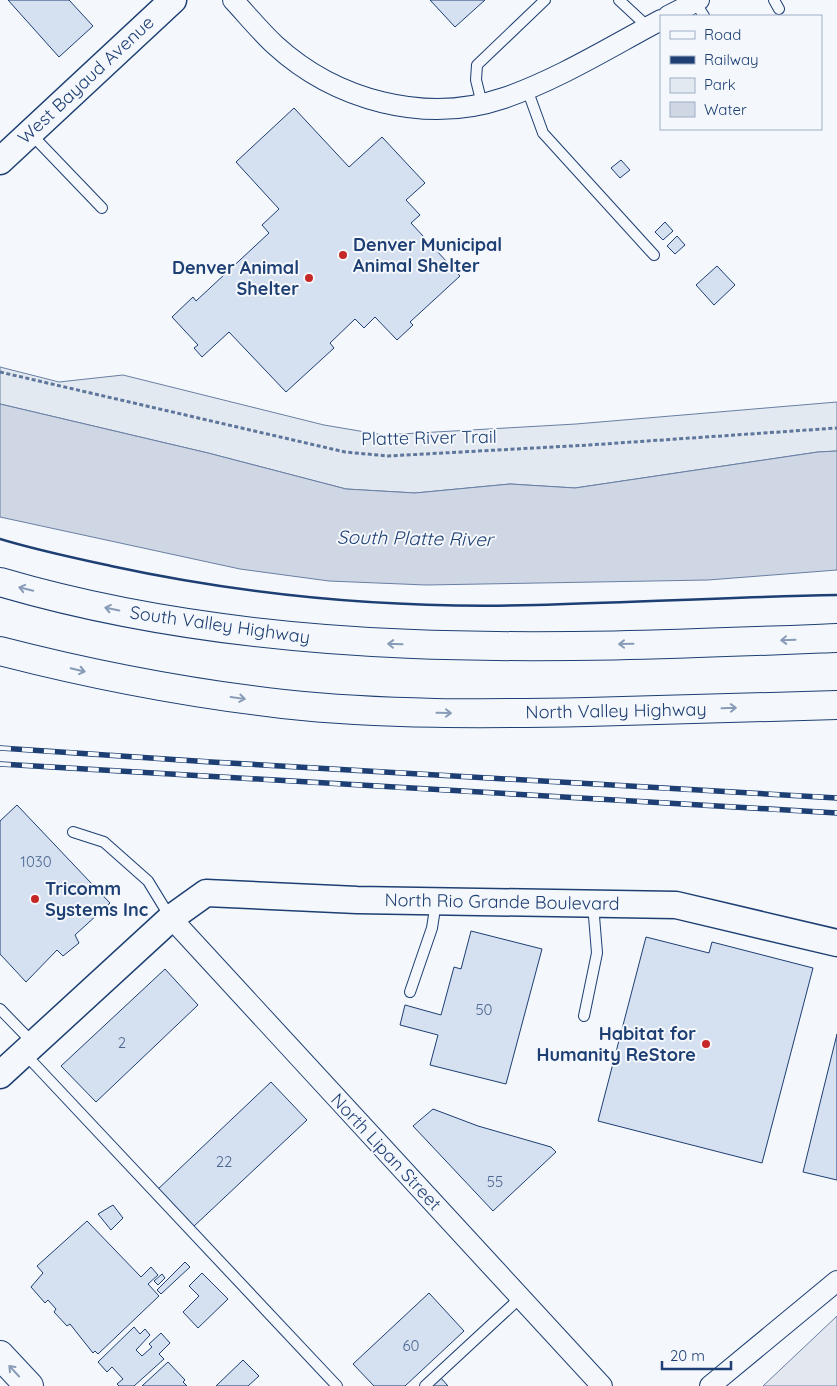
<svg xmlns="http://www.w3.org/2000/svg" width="837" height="1386" viewBox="0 0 837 1386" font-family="Quicksand,sans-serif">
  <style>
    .green { fill: #e3e9f0; stroke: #687fa3 }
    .parking { fill: #e3e8f0; stroke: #687fa3 }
    .water { fill: #cfd7e4; stroke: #687fa3 }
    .building { fill: #d5e0f0; stroke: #1d3f73 }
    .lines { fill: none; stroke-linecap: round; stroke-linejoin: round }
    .service-casing { stroke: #1d3f73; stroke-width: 12 }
    .minor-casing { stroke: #1d3f73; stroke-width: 22 }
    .tertiary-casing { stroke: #1d3f73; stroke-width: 29 }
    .secondary-casing { stroke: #1d3f73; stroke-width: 30 }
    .motorway-casing { stroke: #1d3f73; stroke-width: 30 }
    .path { stroke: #5e769c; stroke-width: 3; stroke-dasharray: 4 2.5; stroke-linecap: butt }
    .service { stroke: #f4f7fb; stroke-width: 10 }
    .minor { stroke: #f4f7fb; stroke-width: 20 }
    .tertiary { stroke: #f4f7fb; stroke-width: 26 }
    .secondary { stroke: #f4f7fb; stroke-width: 28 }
    .motorway { stroke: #f4f7fb; stroke-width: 28 }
    .rail-casing { stroke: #1d3f73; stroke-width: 5.5 }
    .rail { stroke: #f4f7fb; stroke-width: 4; stroke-dasharray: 11; stroke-linecap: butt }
    .wall { stroke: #1d3f73; stroke-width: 2.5 }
    .oneway { stroke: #889bb7 }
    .poi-dot { fill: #c62828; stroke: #f4f7fb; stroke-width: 2 }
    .labels { text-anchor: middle; stroke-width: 4; stroke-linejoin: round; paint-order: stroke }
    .number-label { font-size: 15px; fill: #4b6792 }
    .street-label { font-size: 18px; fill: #1d3f73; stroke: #f4f7fb }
    .poi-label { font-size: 18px; font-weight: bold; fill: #1d3f73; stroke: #f4f7fb; text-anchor: start }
    .water-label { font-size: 19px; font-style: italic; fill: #1d3f73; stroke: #f4f7fb }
  </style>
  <rect width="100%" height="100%" fill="#f4f7fb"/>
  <!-- green -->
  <path class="green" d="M0 367 59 382 123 375 324 425 383 435 576 424 837 402V451L818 452 575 488 510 484 415 493 346 489 208 453 0 404Z"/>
  <!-- parking -->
  <path class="parking" d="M837 1316V1386H763Z"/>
  <!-- water -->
  <path class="water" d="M0 404 208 453 346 489 415 493 510 484 575 488 818 452 837 451V570L708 580 426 585 329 581 240 569 0 517Z"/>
  <!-- building -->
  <path class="building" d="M8 0H69L93 26 59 57Z
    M430 0H485L455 27Z
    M294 108 349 167 382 137 425 183 406 200 420 215 411 223 460 276 410 322 413 325 397 340 375 317 364 328 355 319 330 343 334 348 286 392 229 332 202 357 194 348 198 345 172 317 193 297 196 301 269 233 262 225 279 209 236 162Z
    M621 160 630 170 620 178 611 168Z
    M665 222 673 231 663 240 655 232Z
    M677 236 685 245 675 254 667 246Z
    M717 266 735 285 714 305 696 285Z
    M17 805 110 903 75 935 79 943 63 956 57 950 26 982 0 954V821Z
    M471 931 542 949 506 1084 430 1065 438 1035 400 1025 405 1005 441 1015 454 967 461 969Z
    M646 937 709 953 712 942 813 968 762 1163 598 1121Z
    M165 969 198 1005 96 1102 61 1066Z
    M837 1034V1180L803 1172Z
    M271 1082 307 1120 192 1228 156 1191Z
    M433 1109 478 1126 551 1147 556 1152 493 1211 413 1126Z
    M113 1205 123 1218 111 1230 98 1214Z
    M87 1221 141 1277 151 1267 158 1275 148 1284 159 1296 98 1354 95 1351 93 1353 70 1324 67 1326 54 1312 56 1309 48 1300 45 1303 31 1287 43 1273 37 1266Z
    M185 1262 190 1267 161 1294 157 1290Z
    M202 1273 228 1299 198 1328 183 1312 199 1296 189 1286Z
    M162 1274 165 1278 158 1285 154 1281Z
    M429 1293 464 1331 405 1386H374L353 1364Z
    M134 1327 140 1334 145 1329 150 1335 136 1350 142 1356 152 1347 149 1344 161 1333 170 1343 159 1354 164 1359 134 1386H119L117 1384 123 1379 112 1367 107 1372 98 1362Z
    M243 1360 259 1376 248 1386H216Z
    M168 1362 185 1380 183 1382 187 1386H142Z
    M441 1378 448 1386H432Z"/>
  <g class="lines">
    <!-- service casing -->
    <g class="service-casing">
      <path id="service" d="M619 0 648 27
        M774 0 779 9
        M695 2 704 16
        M527 89 543 133 654 255
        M482 104 476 80 477 65 545 0
        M30 133 102 208
        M73 832 104 842 148 881 170 917
        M410 992 432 928 436 902
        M0 1009 34 1044
        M584 1016 597 953 593 904
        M25 1054 337 1386
        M425 1386 520 1298"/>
    </g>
    <!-- minor casing -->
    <g class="minor-casing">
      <path id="minor" d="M233 0C247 15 260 31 275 45 335 100 425 125 504 98 559 79 610 47 661 20
        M668 16 699 0
        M171 918 602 1386
        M710 1386 837 1281"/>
    </g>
    <!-- tertiary casing -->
    <g class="tertiary-casing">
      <path id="tertiary" d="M0 161 173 0
        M0 1075 171 918 206 893 357 900 676 905 837 943"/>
    </g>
    <!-- secondary casing -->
    <g class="secondary-casing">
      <path id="secondary" d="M0 1355 29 1386"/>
    </g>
    <!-- motorway casing -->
    <g class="motorway-casing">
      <path id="motorway" d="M0 582C272 662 557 649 837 638
        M0 651C93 675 187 693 283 704 384 715 486 714 587 712 671 710 754 708 837 705"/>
    </g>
    <!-- path -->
    <path class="path" d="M0 372 345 452 388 456 589 445 837 428"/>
    <!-- service -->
    <use href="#service" class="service"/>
    <!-- minor -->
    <use href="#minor" class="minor"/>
    <!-- tertiary -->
    <use href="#tertiary" class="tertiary"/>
    <!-- secondary -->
    <use href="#secondary" class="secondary"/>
    <!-- motorway -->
    <use href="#motorway" class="motorway"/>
    <!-- rail casing -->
    <g class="rail-casing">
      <path id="rail" d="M0 748 211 762 837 798
        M0 764 837 813"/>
    </g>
    <!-- rail -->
    <use href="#rail" class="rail"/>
    <!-- wall -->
    <path class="wall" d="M0 539C36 550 74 558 111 566 250 596 394 609 536 605 637 602 737 597 837 595"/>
  </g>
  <!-- one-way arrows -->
  <defs><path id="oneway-shaft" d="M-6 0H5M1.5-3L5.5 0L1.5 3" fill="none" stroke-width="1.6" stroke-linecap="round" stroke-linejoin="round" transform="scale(1.25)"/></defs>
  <g class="oneway">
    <use href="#oneway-shaft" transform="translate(26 589) rotate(-166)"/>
    <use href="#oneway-shaft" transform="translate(112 609) rotate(-168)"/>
    <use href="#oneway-shaft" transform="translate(788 640) rotate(178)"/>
    <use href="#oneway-shaft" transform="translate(395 644) rotate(-178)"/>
    <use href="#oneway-shaft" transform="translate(626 644) rotate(179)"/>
    <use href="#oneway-shaft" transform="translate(78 670) rotate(13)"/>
    <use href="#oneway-shaft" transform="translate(238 698) rotate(8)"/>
    <use href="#oneway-shaft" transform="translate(729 708) rotate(-2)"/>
    <use href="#oneway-shaft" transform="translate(444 713) rotate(1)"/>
    <use href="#oneway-shaft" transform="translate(14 1371) rotate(-133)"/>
  </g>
  <!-- markers -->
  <g class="poi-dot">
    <circle cx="343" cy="255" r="5"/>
    <circle cx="309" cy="278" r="5"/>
    <circle cx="35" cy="899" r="5"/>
    <circle cx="706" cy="1044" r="5"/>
  </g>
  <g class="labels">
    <!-- number labels -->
    <g class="number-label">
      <text x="36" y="867">1030</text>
      <text x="484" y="1015">50</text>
      <text x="122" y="1048">2</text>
      <text x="224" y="1167">22</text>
      <text x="495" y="1187">55</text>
      <text x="411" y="1351">60</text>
    </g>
    <!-- street labels -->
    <g class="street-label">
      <text transform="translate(86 80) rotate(-43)" y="6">West Bayaud Avenue</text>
      <text transform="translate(429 438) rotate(-1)" y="6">Platte River Trail</text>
      <text transform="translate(220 625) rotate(8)" y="6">South Valley Highway</text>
      <text transform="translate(616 711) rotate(-1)" y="6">North Valley Highway</text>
      <text transform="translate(502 902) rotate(1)" y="6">North Rio Grande Boulevard</text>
      <text transform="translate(386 1152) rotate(47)" y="6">North Lipan Street</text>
    </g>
    <!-- poi labels -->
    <g class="poi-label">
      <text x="353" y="251">Denver Municipal<tspan x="353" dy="21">Animal Shelter</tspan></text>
      <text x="299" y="274" text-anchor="end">Denver Animal<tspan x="299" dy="21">Shelter</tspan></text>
      <text x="45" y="895">Tricomm<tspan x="45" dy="21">Systems Inc</tspan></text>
      <text x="696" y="1040" text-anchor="end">Habitat for<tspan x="696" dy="21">Humanity ReStore</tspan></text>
    </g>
    <!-- water labels -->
    <g class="water-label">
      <text transform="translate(415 538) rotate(1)" y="7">South Platte River</text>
    </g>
  </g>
  <!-- legend -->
  <rect x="660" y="15" width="162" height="115" fill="#f4f7fb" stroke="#9eadc5"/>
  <rect x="670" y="31" width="25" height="8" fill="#f4f7fb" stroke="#9eadc5"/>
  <text x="704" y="40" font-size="15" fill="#1d3f73">Road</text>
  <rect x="670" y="56" width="25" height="8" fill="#1d3f73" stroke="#9eadc5"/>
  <text x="704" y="65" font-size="15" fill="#1d3f73">Railway</text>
  <rect x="670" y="78" width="25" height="15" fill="#e3e9f0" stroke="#9eadc5"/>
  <text x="704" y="90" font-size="15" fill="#1d3f73">Park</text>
  <rect x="670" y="102" width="25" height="15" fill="#cfd7e4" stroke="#9eadc5"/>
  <text x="704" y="115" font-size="15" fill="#1d3f73">Water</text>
  <!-- scale -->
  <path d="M662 1361v8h69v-8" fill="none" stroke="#1d3f73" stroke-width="2.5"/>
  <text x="670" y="1361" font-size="15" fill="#1d3f73" stroke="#f4f7fb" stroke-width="4" paint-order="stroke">20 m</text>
</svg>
